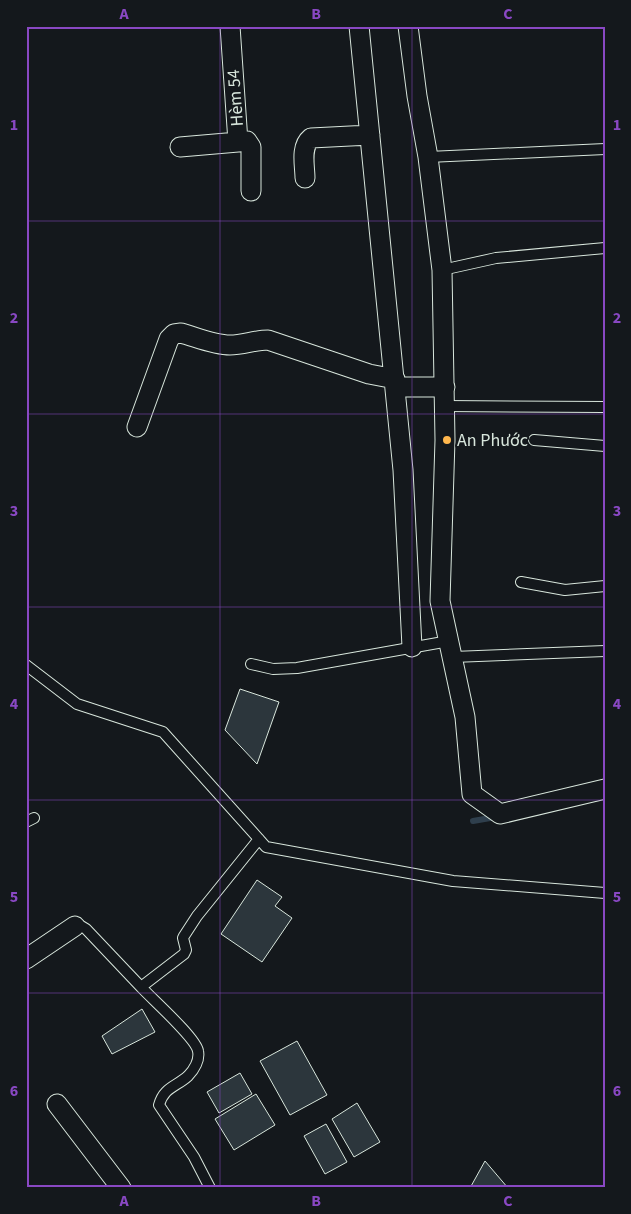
<svg xmlns="http://www.w3.org/2000/svg" width="631" height="1214" viewBox="0 0 631 1214" font-family="'Source Sans 3',sans-serif">
  <style>
    .lines { fill: none; stroke-linecap: round; stroke-linejoin: round }
    .stream { stroke: #2f3f4d; stroke-width: 6 }
    .building { fill: #2c363c; stroke: #d8e6dc }
    .lane-casing { stroke: #d8e6dc; stroke-width: 12 }
    .street-casing { stroke: #d8e6dc; stroke-width: 21 }
    .lane { stroke: #14181c; stroke-width: 10 }
    .street { stroke: #14181c; stroke-width: 19 }
    .grid { fill: none; stroke: #8948c3; stroke-width: 1; stroke-opacity: 0.55 }
    .poi-dot { fill: #ffb74d; stroke: #14181c; stroke-width: 2 }
    .labels { text-anchor: middle; stroke-width: 4; stroke-linejoin: round; paint-order: stroke }
    .street-label { font-size: 18px; fill: #d8e6dc; stroke: #14181c }
    .poi-label { font-size: 18px; fill: #d8e6dc; stroke: #14181c; text-anchor: start }
    .neatline { fill: none; stroke: #8948c3; stroke-width: 2 }
    .grid-label { font-size: 16px; text-anchor: middle; font-weight: bold; fill: #8948c3 }
  </style>
  <rect width="100%" height="100%" fill="#14181c"/>
  <g class="lines">
    <!-- stream -->
    <path class="stream" d="M473 821 496 817"/>
  </g>
  <!-- building -->
  <path class="building" d="M240 689 279 702 257 764 225 730Z
    M257 880 282 897 275 906 292 918 262 962 221 934Z
    M142 1009 155 1032 112 1054 102 1036Z
    M297 1041 327 1095 290 1115 260 1061Z
    M240 1073 252 1094 219 1113 207 1092Z
    M256 1094 275 1125 234 1150 215 1119Z
    M357 1103 380 1142 354 1157 332 1119Z
    M326 1124 347 1162 325 1174 304 1136Z
    M485 1161 508 1188H470Z"/>
  <g class="lines">
    <!-- lane casing -->
    <g class="lane-casing">
      <path id="lane" d="M428 157 605 149
        M442 270 496 258 605 248
        M445 406 605 407
        M534 440 605 446
        M521 582 565 590 605 586
        M453 657 605 651
        M251 664 273 669 297 668 449 641
        M26 665 77 704 163 732 266 847 453 881 605 893
        M26 822 34 818
        M75 926H81L86 929 141 987
        M210 1188 194 1157 159 1105C164 1087 176 1087 188 1076 194 1070 200 1060 198 1051 196 1038 152 999 141 987L184 954 186 950 183 938 184 936 197 916 259 839"/>
    </g>
    <!-- street casing -->
    <g class="street-casing">
      <path id="street" d="M359 26 403 470 412 647
        M408 26 417 96 428 157 442 270 445 440 440 601 465 717 472 794 500 814 605 789
        M238 142 247 141 251 147V191
        M180 147 238 142 230 26
        M305 178C305 166 300 147 311 138L370 135
        M396 387H445
        M137 427 169 339 174 334 181 333C196 337 214 345 230 345 243 345 255 340 268 340L369 374 395 379
        M26 959 75 926
        M57 1104 121 1188"/>
    </g>
    <!-- lane -->
    <use href="#lane" class="lane"/>
    <!-- street -->
    <use href="#street" class="street"/>
  </g>
  <!-- grid -->
  <path class="grid" d="M220 26V1188M412 26V1188M26 221H605M26 414H605M26 607H605M26 800H605M26 993H605"/>
  <!-- markers -->
  <circle class="poi-dot" cx="447" cy="440" r="5"/>
  <g class="labels">
    <!-- street labels -->
    <g class="street-label">
      <text transform="translate(235 98) rotate(-94)" y="6">Hèm 54</text>
    </g>
    <!-- poi labels -->
    <g class="poi-label">
      <text x="457" y="446">An Phước</text>
    </g>
  </g>
  <!-- border -->
  <rect width="631" height="1214" fill="none" stroke="#14181c" stroke-width="55"/>
  <rect x="28" y="28" width="576" height="1158" class="neatline"/>
  <g class="grid-label">
    <text x="124" y="19">A</text>
    <text x="316" y="19">B</text>
    <text x="508" y="19">C</text>
    <text x="14" y="130">1</text>
    <text x="617" y="130">1</text>
    <text x="14" y="323">2</text>
    <text x="617" y="323">2</text>
    <text x="14" y="516">3</text>
    <text x="617" y="516">3</text>
    <text x="14" y="709">4</text>
    <text x="617" y="709">4</text>
    <text x="14" y="902">5</text>
    <text x="617" y="902">5</text>
    <text x="14" y="1096">6</text>
    <text x="617" y="1096">6</text>
    <text x="124" y="1206">A</text>
    <text x="316" y="1206">B</text>
    <text x="508" y="1206">C</text>
  </g>
</svg>
